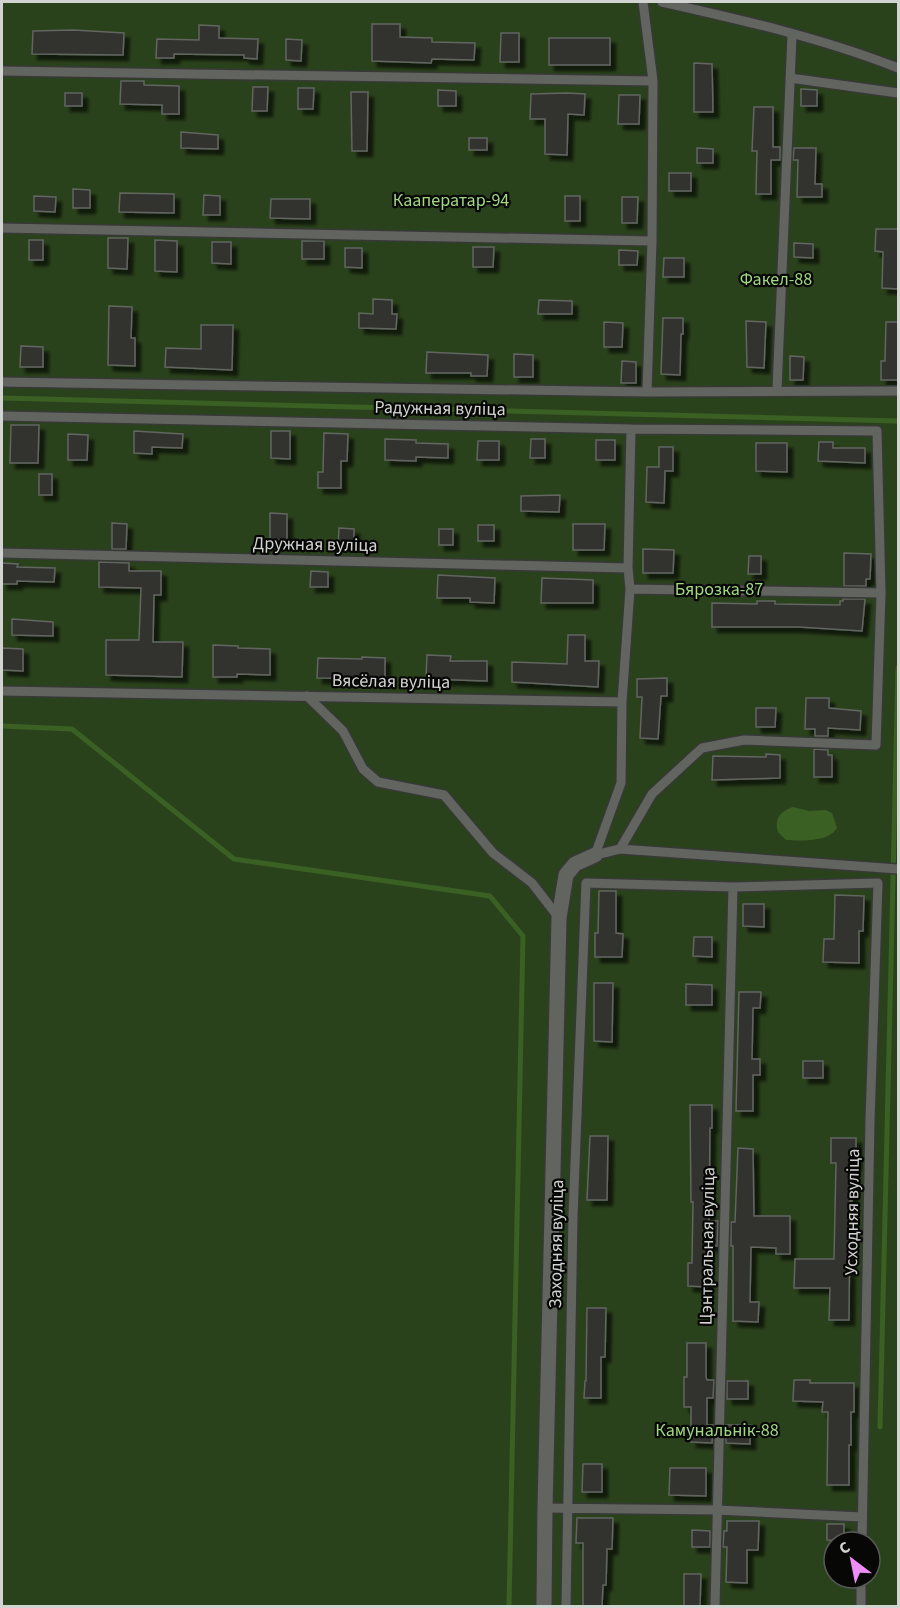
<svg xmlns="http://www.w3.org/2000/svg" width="900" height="1608" viewBox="0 0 900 1608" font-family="'Source Sans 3',sans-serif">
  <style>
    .green { fill: #2a421b; fill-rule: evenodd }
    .water { fill: #3a6024 }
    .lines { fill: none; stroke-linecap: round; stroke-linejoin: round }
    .stream { stroke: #3a6024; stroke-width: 5 }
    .building { fill: #30322f; stroke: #626561; stroke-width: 1.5; filter: url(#shadow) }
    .service-casing { stroke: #373937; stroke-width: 12 }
    .minor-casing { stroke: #373937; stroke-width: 18 }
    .service { stroke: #626460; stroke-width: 9 }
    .minor { stroke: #626460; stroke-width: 15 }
    .labels { text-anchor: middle; stroke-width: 4.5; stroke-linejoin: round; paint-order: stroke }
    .park-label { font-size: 18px; fill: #a1d983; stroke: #070706 }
    .street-label { font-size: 18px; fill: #d2d4d2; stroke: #070706 }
  </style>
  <defs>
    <filter id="shadow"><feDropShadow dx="5.5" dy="5.5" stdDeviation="1.5" flood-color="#0009"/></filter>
  </defs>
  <rect width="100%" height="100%" fill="#1b1d1a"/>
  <!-- green -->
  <path class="green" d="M2 2H898V1606H2ZM834 1542H870V1578H834Z"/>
  <!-- water -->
  <path class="water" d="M793 807 809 811 826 810 832 813 837 828C829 842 801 841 786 840L778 832C774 818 781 811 793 807Z"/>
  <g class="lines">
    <!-- stream -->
    <path class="stream" d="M2 398 898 421
      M2 726 72 729 234 859 490 896 523 936 509 1606
      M880 1427 898 668"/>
  </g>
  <!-- building -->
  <path class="building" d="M372 24H400V37L432 38V42L475 43 474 60 432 59 431 63 372 61Z
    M199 25 219 26V38L258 39 257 59 244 58V55L174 54V58H156L157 39 199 40Z
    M73 30 124 33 123 55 32 54 33 31Z
    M501 33H519V62H500Z
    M549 38H610V65H549Z
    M286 39 302 40 301 61 286 60Z
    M694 63 712 64 713 112H694Z
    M121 81H144V85L179 86V114H162V105L120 104Z
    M253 87H268L267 111H252Z
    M298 88H314L313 109H298Z
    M801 89 817 90V106H801Z
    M438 90 456 91V106H438Z
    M351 92H368L367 151H352Z
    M65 93H82V106H65Z
    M567 93 585 94 584 115 568 114 567 155 545 154V119H530L531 94Z
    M619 95H640L639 124H618Z
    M754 107H773V147H780V160H771V194H756L757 151H752Z
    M181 132 218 135V149L181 148Z
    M469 138H487V150H469Z
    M697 148 713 149V163H697Z
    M794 148H816L815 184H822V197H797L798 160H793Z
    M669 173H691V191H669Z
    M73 189 90 190V208H73Z
    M120 193 174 194V213L119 212Z
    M204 195 220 196V215H203Z
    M34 196 56 197 55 212 34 211Z
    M565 196H580V221H565Z
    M622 197H638L637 223H622Z
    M271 199H310V219L270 218Z
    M876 229H898V289L882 288 883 252 875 251Z
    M108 238H128L127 269 108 268Z
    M29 240H43V260H29Z
    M155 240 177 241V272L155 271Z
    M302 241H324V259H302Z
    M212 242H231V264L212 263Z
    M794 243 813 244V258L794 257Z
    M473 247H494L493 267H473Z
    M345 248H362V268L345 267Z
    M619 250 638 251 637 265H619Z
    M664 258H684V277H663Z
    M373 299 392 300V314H397L396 329 359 328V313L373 314Z
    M539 300 572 301V314H538Z
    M109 306 132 307 131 338H135V366L108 365Z
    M663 318H683V334H681L680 375 661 374Z
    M746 321 766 322 764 368 747 367Z
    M604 322 623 323 622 347H604Z
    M886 322H898V380H881V361H885Z
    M201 325H233L232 370 165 367 166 348 201 349Z
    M21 346 43 347V367H20Z
    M427 352 488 355 487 376H471V373H426Z
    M514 354 533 355V377H514Z
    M790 356 804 357 803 380H790Z
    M622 361 636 362V383H621Z
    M11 425H39L38 463H10Z
    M134 431 183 434 182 448 152 447V454L134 453Z
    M271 431H290V459L271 458Z
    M324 433 348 434 347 461H341V488H318V472H323Z
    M68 434 88 435 87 460H68Z
    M385 439 416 440V443L448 444V458L416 457V461L385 460Z
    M531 439H545V458H530Z
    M596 440H615V460H596Z
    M478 441H499V460H477Z
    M819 442H833V448H865V463L818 461Z
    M756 443H787V472L756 471Z
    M659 447H673V471H665L664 503 646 502 647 467H659Z
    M39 474H52V495H39Z
    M560 495 559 512 521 511V496Z
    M270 513 287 514V540H270Z
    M112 523 127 524 126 549H112Z
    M573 524H605L604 550H573Z
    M478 525H494V541H478Z
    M339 528 354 529V545H338Z
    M439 529H453V545H439Z
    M643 549 674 550 673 573H643Z
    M844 553 871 554 870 579H866V586H844Z
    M749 556H761V574H748Z
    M99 562 129 563V571H161V595H154L153 642H183L182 677 106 675V640H139L141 588 99 587Z
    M2 563 18 564 17 567 55 568 54 582 17 581V584H2Z
    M311 571 328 572V587H310Z
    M438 575 495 578 494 603 470 602V598H437Z
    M542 578 593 580V603H541Z
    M843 599H865L862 631 799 627H712V603L757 604V601H775V604L840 605V601H843Z
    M12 619 53 622V636L12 635Z
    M568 635H585V661H599L598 687 512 682V662L567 664Z
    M213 645 238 646V648L270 649V675L237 674V677H213Z
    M2 648 23 649V671L2 670Z
    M427 655 451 656 450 661H487V681L426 679Z
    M362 657 385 658V679L317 678 318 658 362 659Z
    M667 678V696H661L658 739 640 738 642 697H637V679Z
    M806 698H829V708L861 711 860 730 828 728V736H815V729H805Z
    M756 708H776L775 727H756Z
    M814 749 828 750V755H832V777H814Z
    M766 754 780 755V778L712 780 713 756 766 757Z
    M599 891H616V933L623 934 622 957H595V933H598Z
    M835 895 864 896 863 931H859V963L823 962 824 939H834Z
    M743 904H764V927L743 926Z
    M694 937H712V957L693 956Z
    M594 983H613L612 1042 594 1041Z
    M686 984 712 985V1005H686Z
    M739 992H761L760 1008H753L752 1059H760V1075H753V1111H736Z
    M803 1061H823V1078H803Z
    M690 1105H712V1128H710L709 1221H718L717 1246H708L707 1287 688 1286V1263H692L693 1202H691Z
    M590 1136H608L607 1200H587Z
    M831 1138H856V1164L853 1163 852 1201H850L849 1320H829L830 1288H794L795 1259H834L836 1163H831Z
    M738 1148 753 1149 754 1216H790V1254H776V1248L751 1247 750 1302H759L758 1322 733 1321V1246H731V1222H735Z
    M587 1308H606L605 1357H601V1398H584L585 1381H586Z
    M687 1343H706V1377L707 1380H714L713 1398H707V1425H713L712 1443 691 1442V1407H684V1377H687Z
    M794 1380H810V1383H854V1412H851V1445H849V1485H827L828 1412H822L823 1402 793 1401Z
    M727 1381H748V1399H727Z
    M726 1425H750V1444L726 1443Z
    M583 1464H602V1492H582Z
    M670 1468H706V1496L669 1495Z
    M577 1518H613L612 1549H607L606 1585H603L602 1606H583V1543H576Z
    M727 1521H759L758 1550H747V1583L726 1582 727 1547H723L724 1531H727Z
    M827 1524H844V1541L827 1540Z
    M692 1530 710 1531V1547H692Z
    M684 1574H701L700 1606H684Z"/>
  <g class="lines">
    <!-- service casing -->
    <g class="service-casing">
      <path id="service" d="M643 2 653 81 652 241 647 392 898 391
        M662 2C742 20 822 38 898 68
        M2 71 653 81
        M790 78 898 93
        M2 228 652 241
        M2 382 647 392
        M777 390 792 35
        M2 416 631 429 877 431 881 593 876 745 744 740 702 748 652 794 620 849
        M2 553 628 568
        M630 589 881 593
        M2 691 622 702 621 783 595 855
        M307 696 343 731 363 769 378 782 444 795 493 853 532 883 559 918
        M622 702 630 589 628 568 631 429
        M595 855 620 849 898 869
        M545 1508 717 1510 862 1517
        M566 1606 573 1216 586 883 733 887 878 883 870 1120 862 1542
        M715 1606 733 887
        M861 1606V1578"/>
    </g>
    <!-- minor casing -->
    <g class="minor-casing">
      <path id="minor" d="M544 1606 545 1508 559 918 566 875 575 864 595 855"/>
    </g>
    <!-- service -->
    <use href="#service" class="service"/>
    <!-- minor -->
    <use href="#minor" class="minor"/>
  </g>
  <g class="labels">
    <!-- park labels -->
    <g class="park-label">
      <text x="451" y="206">Кааператар-94</text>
      <text x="776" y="285">Факел-88</text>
      <text x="719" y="595">Бярозка-87</text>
      <text x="717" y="1436">Камунальнік-88</text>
    </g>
    <!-- street labels -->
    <g class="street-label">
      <text transform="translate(440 408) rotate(1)" y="6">Радужная вуліца</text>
      <text transform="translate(315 544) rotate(1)" y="6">Дружная вуліца</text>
      <text transform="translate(391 681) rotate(1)" y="6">Вясёлая вуліца</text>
      <text transform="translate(852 1212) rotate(-89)" y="6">Усходняя вуліца</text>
      <text transform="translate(556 1244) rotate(-89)" y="6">Заходняя вуліца</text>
      <text transform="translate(707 1246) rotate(-89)" y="6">Цэнтральная вуліца</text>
    </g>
  </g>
  <!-- border -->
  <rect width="900" height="1608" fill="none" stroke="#d2d4d2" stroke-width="6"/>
  <!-- north arrow -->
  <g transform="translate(852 1560) rotate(328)"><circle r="28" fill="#070706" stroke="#585958" stroke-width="1.5"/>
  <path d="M0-4.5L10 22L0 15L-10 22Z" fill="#ee8cf8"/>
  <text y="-9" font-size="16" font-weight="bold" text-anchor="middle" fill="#d2d4d2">С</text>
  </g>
</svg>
